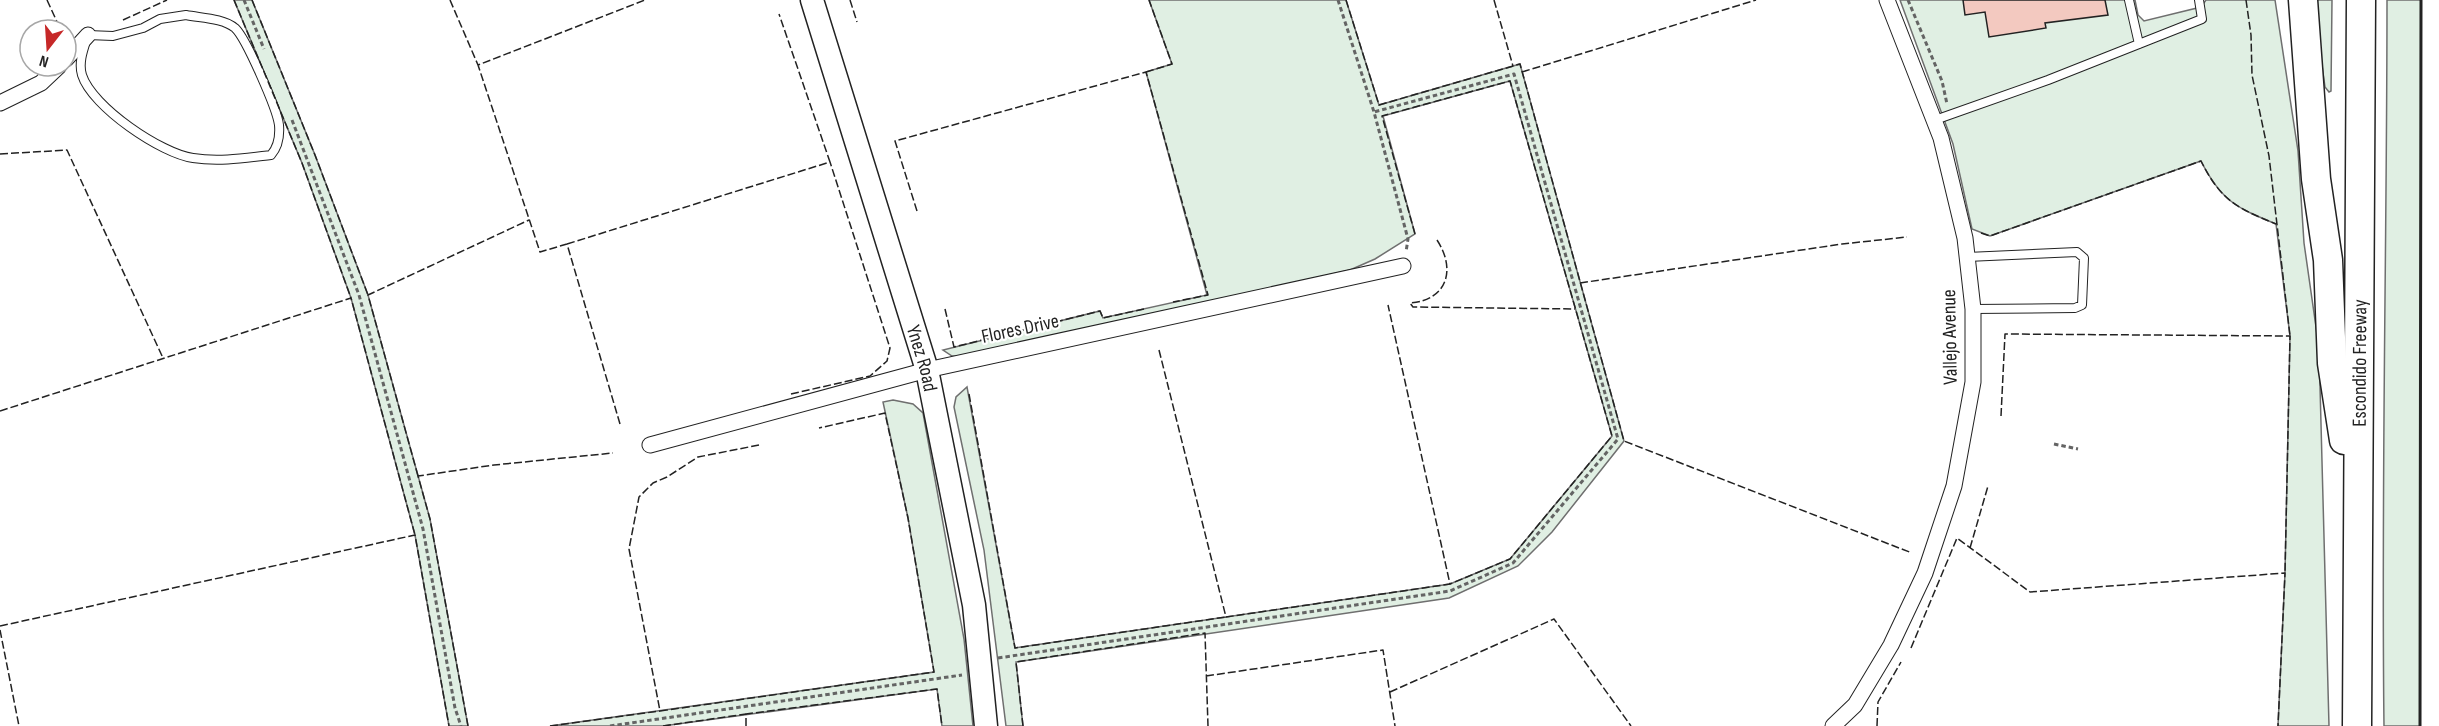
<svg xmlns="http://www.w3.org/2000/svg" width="2439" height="726" viewBox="0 0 2439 726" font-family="'Sofia Sans Condensed',sans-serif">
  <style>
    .green { fill: #e0efe3; stroke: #6f6f6f; stroke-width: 1.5 }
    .building { fill: #f3c9c0; stroke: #222; stroke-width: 1.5 }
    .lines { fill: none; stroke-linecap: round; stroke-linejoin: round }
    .service-casing { stroke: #222; stroke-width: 10 }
    .minor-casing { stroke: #222; stroke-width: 17 }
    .secondary-casing { stroke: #222; stroke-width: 25 }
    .motorway-casing { stroke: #222; stroke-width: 31 }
    .path { stroke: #646464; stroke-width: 3; stroke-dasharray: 4.5 3; stroke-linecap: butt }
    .service { stroke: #fff; stroke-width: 8 }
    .minor { stroke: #fff; stroke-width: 15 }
    .secondary { stroke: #fff; stroke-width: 22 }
    .motorway { stroke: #fff; stroke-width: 28 }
    .fence { stroke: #222; stroke-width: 1.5; stroke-dasharray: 8 3; stroke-linecap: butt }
    .wall { stroke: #222; stroke-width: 3 }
    .labels { text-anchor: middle; stroke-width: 4.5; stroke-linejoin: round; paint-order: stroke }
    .street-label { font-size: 20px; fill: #222; stroke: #fff }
  </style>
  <rect width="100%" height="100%" fill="#fff"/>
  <!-- green -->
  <path class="green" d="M234 0H252L315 155 368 295 430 519 468 726H449L415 535 351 298 302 163Z
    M1149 0H1346L1379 105 1520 64 1624 441 1552 532 1518 566 1449 598 1016 662 1023 726H1006L984 550 954 407 956 397 967 387 1015 648 1450 584 1510 559 1612 436 1510 81 1383 116 1415 234 1375 259 1350 270 964 357 952 356 943 350 1100 311 1103 318 1207 295 1146 72 1172 64Z
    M1900 0H2135L2138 15 2144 21 2201 7 2206 0H2275L2298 151 2304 243 2319 348 2329 726H2278L2285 573 2290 336 2276 224C2237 208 2221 201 2201 161L1990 236 1972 229 1953 144Z
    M2313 0H2332L2331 91 2329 92 2325 87Z
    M2387 0H2421L2420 726H2384C2381 484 2387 242 2387 0Z
    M893 400 913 404 923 413 964 639 973 726H942L937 689 663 726H550L934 672 908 518 883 402Z"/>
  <!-- building -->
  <path class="building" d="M1963 0H2105L2108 15 2045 23 2046 28 1989 37 1985 12 1965 15Z"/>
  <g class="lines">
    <!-- service casing -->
    <g class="service-casing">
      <path id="service" d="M2129 0 2139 44
        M186 15C201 18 223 18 235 28 246 38 277 109 279 125 280 137 278 147 271 155 245 158 219 162 193 158 162 154 92 107 82 75 78 62 84 48 88 35L113 36 143 28 160 19Z
        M1935 120 2048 80 2202 19 2199 0
        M1967 257 2077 252 2084 258 2082 305 2075 308 1973 309"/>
    </g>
    <!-- minor casing -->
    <g class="minor-casing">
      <path id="minor" d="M66 59 88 35
        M0 103 41 83 59 66
        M650 445 927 370 1403 266
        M1833 726 1855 705 1891 645 1925 573 1954 486 1973 382V309L1965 238 1941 138 1887 0"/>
    </g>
    <!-- secondary casing -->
    <g class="secondary-casing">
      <g id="secondary">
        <path id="s1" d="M812 0 927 370 974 605 986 726"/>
      </g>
    </g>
    <!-- motorway casing -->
    <g class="motorway-casing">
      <g id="motorway">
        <path d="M2303 0 2316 179 2328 260 2332 363 2344 440"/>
        <path id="s2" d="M2357 726 2361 0"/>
      </g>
    </g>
    <!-- path -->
    <path class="path" d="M244 0 264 49
      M1338 0 1374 112 1408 239 1406 252
      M1908 0 1942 81 1947 104
      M292 120 359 295 423 529 455 708 461 726
      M2054 444 2078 449
      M998 658 1450 591 1513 563 1618 439 1514 74 1374 112
      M610 726 962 675"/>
    <!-- service -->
    <use href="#service" class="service"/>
    <!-- minor -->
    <use href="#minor" class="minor"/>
    <!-- secondary -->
    <use href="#secondary" class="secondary"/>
    <!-- motorway -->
    <use href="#motorway" class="motorway"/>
    <!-- fence -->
    <path class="fence" d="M47 0 58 24
      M234 0 302 163 351 298
      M252 0 315 155 368 295
      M450 0 478 65
      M850 0 857 22
      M1346 0 1379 105 1520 64 1624 441 1912 553
      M1494 0 1513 66
      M2246 0 2251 35 2252 75 2269 156 2290 336
      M123 20 167 0
      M1146 72 1172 64 1149 0
      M1522 72 1756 0
      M0 154 67 150 163 358
      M917 211 895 141 1146 72 1208 295 1173 302
      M1981 233 1990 236 2201 161C2221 201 2237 208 2276 224
      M1415 234 1382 116 1510 81 1612 436 1510 559 1450 584
      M1437 240C1456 269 1448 300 1410 303L1413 307 1575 309
      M567 244 830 162 779 14
      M1580 283 1842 244 1907 237
      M945 309 954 347 1100 311 1103 318 1144 309
      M1159 350 1226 617 1450 584 1388 305
      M791 394 870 376 887 361 890 348 830 162
      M969 394 1015 648 1226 617
      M0 411 351 298 415 535
      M2001 416 2005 334 2290 336 2285 573
      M620 424 567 244 540 252 478 65 645 0
      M759 445 698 457 667 477 653 483 639 497 629 549 660 711 934 672 908 518 885 413 819 428
      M418 476 368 295 529 220
      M1970 548 1988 486
      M0 626 415 535 449 726
      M0 630 19 726
      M1911 648 1957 538 2030 592 2285 573 2278 726
      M1206 676 1383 650 1395 726
      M1390 692 1554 619 1631 726
      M468 726 430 519 418 476 494 465 613 453
      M550 726 660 711
      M663 726 746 714
      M746 726V714L937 689 942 726
      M1023 726 1016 662 1205 633 1208 726
      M1877 726 1878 702 1901 662"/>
    <!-- wall -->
    <path class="wall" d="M2420 726 2421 0"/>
  </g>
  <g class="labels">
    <!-- street labels -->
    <g class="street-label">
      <text transform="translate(1020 328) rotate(-12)" y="7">Flores Drive</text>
      <text transform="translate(1949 337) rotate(-91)" y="7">Vallejo Avenue</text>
      <text dy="7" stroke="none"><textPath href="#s1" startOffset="375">Ynez Road</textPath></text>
      <text dy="7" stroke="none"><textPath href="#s2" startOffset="363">Escondido Freeway</textPath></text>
    </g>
  </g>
  <!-- north arrow -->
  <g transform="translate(48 48) rotate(197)"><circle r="28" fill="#ffffff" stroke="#a7a7a7" stroke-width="1.5"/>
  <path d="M0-4.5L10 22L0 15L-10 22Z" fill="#c62828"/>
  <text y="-9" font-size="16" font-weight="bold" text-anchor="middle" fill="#222222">N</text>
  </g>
</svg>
